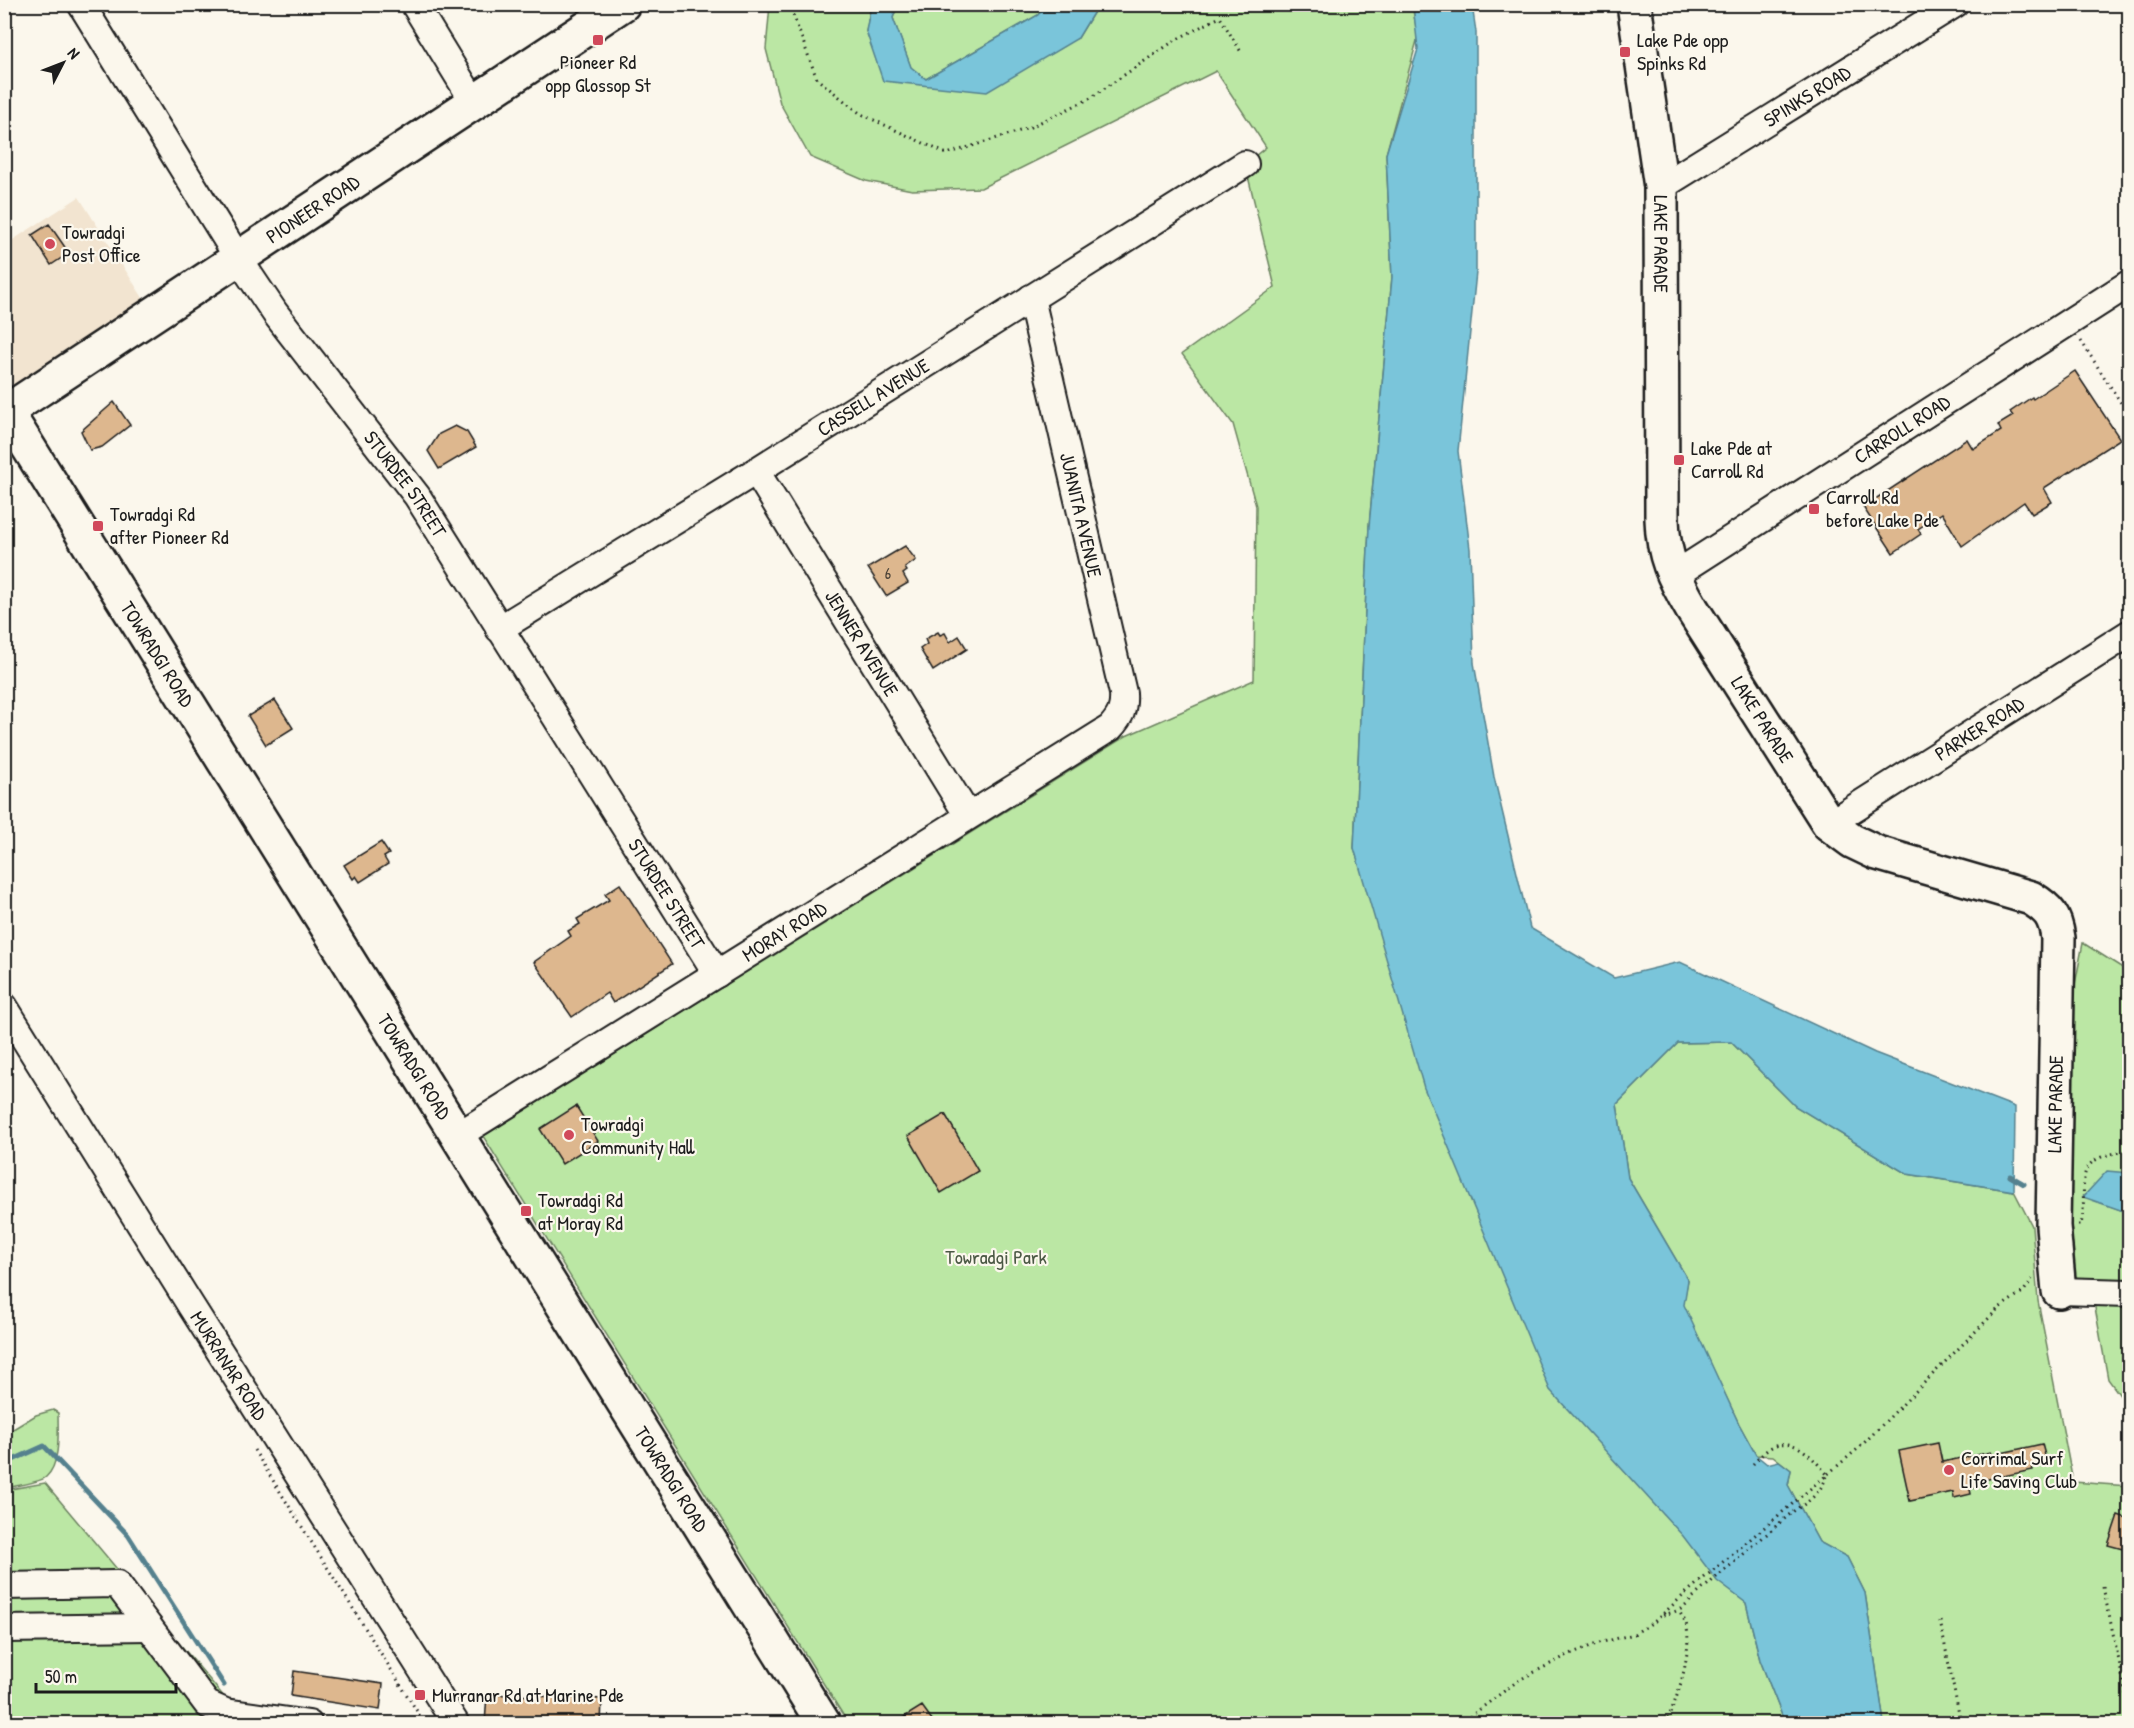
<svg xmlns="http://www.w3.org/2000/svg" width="2134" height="1728" viewBox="0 0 2134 1728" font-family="'Patrick Hand',sans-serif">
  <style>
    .built { fill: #f2e4d0 }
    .green { fill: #bbe7a4; stroke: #6c8260; stroke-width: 1.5 }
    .water { fill: #7ac5da; stroke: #54818e; stroke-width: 1.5 }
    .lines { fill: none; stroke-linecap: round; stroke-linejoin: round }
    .stream { stroke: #54818e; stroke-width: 5 }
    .building { fill: #ddb78e; stroke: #1c1c1c; stroke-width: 1.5 }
    .minor-casing { stroke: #1c1c1c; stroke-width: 30 }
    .major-casing { stroke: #1c1c1c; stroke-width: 38 }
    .path { stroke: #1c1c1c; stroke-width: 3; stroke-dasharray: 1.5 4.5; stroke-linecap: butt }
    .minor { stroke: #fbf7ec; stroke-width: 26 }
    .major { stroke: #fbf7ec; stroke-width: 33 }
    .poi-dot { fill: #d1495b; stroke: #fbf7ec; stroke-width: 2 }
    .labels { text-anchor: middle; stroke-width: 4.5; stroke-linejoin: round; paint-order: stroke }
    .number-label { font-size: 16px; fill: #4c4338 }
    .poi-label { font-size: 20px; fill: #1c1c1c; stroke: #fbf7ec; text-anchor: start }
    .street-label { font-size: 20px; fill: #1c1c1c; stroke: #fbf7ec }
    .park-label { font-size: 20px; fill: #4c5945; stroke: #fbf7ec }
  </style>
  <rect width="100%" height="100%" fill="#fbf7ec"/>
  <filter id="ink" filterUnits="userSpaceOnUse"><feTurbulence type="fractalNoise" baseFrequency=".0167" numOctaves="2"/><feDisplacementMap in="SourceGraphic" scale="12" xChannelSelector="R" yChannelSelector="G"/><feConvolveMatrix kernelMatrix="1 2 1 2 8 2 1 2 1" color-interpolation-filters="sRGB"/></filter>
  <g filter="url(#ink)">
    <!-- built -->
    <path class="built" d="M79 197 145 301 12 386 5 374V245Z"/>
    <!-- green -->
    <path class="green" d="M770 5H871L866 32 930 83 1078 38 1098 5H1412L1418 37 1386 154 1392 277 1369 526 1354 848 1746 1603 1760 1660 1785 1723H848L483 1136 1126 736 1254 680 1256 506 1233 424 1182 354 1275 287 1245 164 1266 147 1216 71 981 188 912 190 866 181 810 157 780 103 766 49Z
      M898 5H1046L1038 15 926 79 911 68 893 18Z
      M2083 943 2129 972V1174L2083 1196 2129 1213V1408L2108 1379 2094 1302 2058 1274 2073 995Z
      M1731 1042 1795 1106 1907 1174 2014 1191 2032 1226 2038 1301 2073 1482 2129 1486V1723H1884L1865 1593 1847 1557 1819 1542 1788 1485 1791 1470 1773 1456 1756 1455 1739 1424 1683 1305 1688 1280 1628 1178 1617 1104 1678 1043Z
      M53 1410 58 1413C58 1431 61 1464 46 1477 39 1483 14 1486 5 1488V1434L36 1415Z
      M45 1483 225 1698 254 1724H5V1490Z"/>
    <!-- water -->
    <path class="water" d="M871 5H897L893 18 911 67 926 79 1038 15 1046 5H1098L1078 38 987 92 883 81 866 31Z
      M1413 5H1472L1476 32V272L1458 451 1470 549 1474 663 1494 777 1530 928 1614 978 1680 962 1875 1053 2015 1107 2014 1191 1907 1174 1795 1106 1731 1042 1678 1043 1617 1104 1628 1178 1688 1280 1684 1305 1739 1424 1756 1455 1767 1464 1779 1461 1791 1470 1788 1485 1819 1542 1847 1557 1865 1593 1884 1723H1785L1760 1660 1746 1603 1717 1581 1683 1536 1550 1390 1424 1088 1354 848 1369 526 1392 277 1386 154 1418 49Z
      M2107 1171 2129 1173V1213L2083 1197Z"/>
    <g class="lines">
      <!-- stream -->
      <path class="stream" d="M2010 1176 2024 1184
        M4 1464 44 1446 128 1535 224 1685"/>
    </g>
    <!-- building -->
    <path class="building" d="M49 224 69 253 51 265 32 235Z
      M2075 371 2120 439 2044 488 2052 502 2032 514 2024 502 1962 546 1942 513 1918 529 1921 534 1893 553 1863 507 1967 439 1973 449 2001 431 1998 425 2013 416 2010 412 2032 397 2033 399Z
      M114 402 130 425 102 447 90 450 81 431Z
      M455 426 467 432 476 447 439 469 428 451 439 434Z
      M905 546 916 560 905 568 907 571 903 574 908 583 886 596 868 568Z
      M938 632 940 635 945 633 950 642 959 636 967 649 933 671 920 649 927 644 925 639Z
      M275 700 293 728 266 745 248 716Z
      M381 842 389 854 384 857 388 864 360 882 356 876 353 879 344 865Z
      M620 884 672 964 613 1003 607 993 572 1017 534 962 571 936 568 931 580 924 577 919 609 900 605 894Z
      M576 1106 598 1141 562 1164 540 1129Z
      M945 1114 978 1171 941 1193 908 1136Z
      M1938 1443 1942 1462 1991 1452 1992 1455 2042 1444 2047 1463 2032 1466 2033 1470 1983 1480 1984 1486 1970 1489 1971 1494 1954 1498 1953 1492 1910 1501 1899 1451Z
      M2118 1515 2130 1519V1551L2108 1545Z
      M294 1671 383 1684 380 1710 291 1696Z
      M487 1694 602 1699 601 1724H485Z
      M922 1706 935 1724H893Z"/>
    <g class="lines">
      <!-- minor casing -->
      <g class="minor-casing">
        <g id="minor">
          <path id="s1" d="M81 4 238 258 275 313 417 496 717 974"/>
          <path d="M414 4 474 102"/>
          <path id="s2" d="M1661 187 1955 4"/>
          <path id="s3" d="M756 471 968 816"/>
          <path id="s4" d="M1673 576 2130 283"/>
          <path id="s5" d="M499 629 756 471 1245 164"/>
          <path id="s6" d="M1829 824 2130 633"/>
          <path id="s7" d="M4 1006 191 1306 456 1724"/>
          <path id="s8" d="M457 1136 1110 728C1121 716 1124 709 1123 693L1031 298"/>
          <path d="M2059 1291 2130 1293"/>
          <path d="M4 1586 117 1584 207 1704 225 1712 309 1724"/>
          <path d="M4 1629 149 1627"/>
        </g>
      </g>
      <!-- major casing -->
      <g class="major-casing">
        <g id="major">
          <path id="s9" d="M1634 4 1661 187 1662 519C1663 556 1674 578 1692 609L1829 824 1852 841 1877 853 2031 898C2049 909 2055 916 2058 938L2053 1226 2059 1291"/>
          <path id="s10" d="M4 408 824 1724"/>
          <path id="s11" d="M4 413 623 4"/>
        </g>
      </g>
      <!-- path -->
      <path class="path" d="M789 4 817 79 861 114 947 154 1026 129 1089 99 1177 39 1220 17 1241 52
        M2081 341 2130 417
        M2078 1225H2081C2090 1181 2066 1158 2130 1151
        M254 1450 425 1724
        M1753 1464C1759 1458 1767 1448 1776 1445 1798 1438 1814 1460 1827 1474
        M2103 1587 2130 1712
        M1663 1615C1674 1612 1685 1610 1691 1599L1796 1509C1810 1502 1821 1491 1827 1476
        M1940 1621 1961 1724
        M1460 1724 1519 1680 1570 1654 1599 1643 1634 1634 1655 1621 1686 1593 1860 1447 1999 1308 2024 1291 2032 1279
        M1665 1724C1678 1700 1693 1650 1686 1623 1684 1619 1681 1615 1679 1611"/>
      <!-- minor -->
      <use href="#minor" class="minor"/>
      <!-- major -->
      <use href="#major" class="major"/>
    </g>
  </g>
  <!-- markers -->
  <g class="poi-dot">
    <rect x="592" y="34" width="12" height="12" rx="3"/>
    <rect x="1619" y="46" width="12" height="12" rx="3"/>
    <circle cx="50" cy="244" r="6"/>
    <rect x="1673" y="454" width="12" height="12" rx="3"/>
    <rect x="1808" y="503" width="12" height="12" rx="3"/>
    <rect x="92" y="520" width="12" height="12" rx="3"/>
    <circle cx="569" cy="1135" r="6"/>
    <rect x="520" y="1205" width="12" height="12" rx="3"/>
    <circle cx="1949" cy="1470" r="6"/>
    <rect x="414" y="1689" width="12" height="12" rx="3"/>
  </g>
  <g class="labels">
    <!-- number labels -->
    <g class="number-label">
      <text x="888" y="579">6</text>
    </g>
    <!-- poi labels -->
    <g class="poi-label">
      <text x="1637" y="47">Lake Pde opp<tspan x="1637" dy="23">Spinks Rd</tspan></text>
      <text x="598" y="69" text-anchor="middle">Pioneer Rd<tspan x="598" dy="23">opp Glossop St</tspan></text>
      <text x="62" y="239">Towradgi<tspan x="62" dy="23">Post Office</tspan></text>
      <text x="1691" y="455">Lake Pde at<tspan x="1691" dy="23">Carroll Rd</tspan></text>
      <text x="1826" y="504">Carroll Rd<tspan x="1826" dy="23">before Lake Pde</tspan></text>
      <text x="110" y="521">Towradgi Rd<tspan x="110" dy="23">after Pioneer Rd</tspan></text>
      <text x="581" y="1131">Towradgi<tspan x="581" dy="23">Community Hall</tspan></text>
      <text x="538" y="1207">Towradgi Rd<tspan x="538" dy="23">at Moray Rd</tspan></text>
      <text x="1961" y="1465">Corrimal Surf<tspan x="1961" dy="23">Life Saving Club</tspan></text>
      <text x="432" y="1702">Murranar Rd at Marine Pde</text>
    </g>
    <!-- street labels -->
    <g class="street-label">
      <text dy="7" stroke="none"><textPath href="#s2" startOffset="172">SPINKS ROAD</textPath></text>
      <text dy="7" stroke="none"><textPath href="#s11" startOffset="370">PIONEER ROAD</textPath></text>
      <text dy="7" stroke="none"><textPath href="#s9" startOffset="242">LAKE PARADE</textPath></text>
      <text dy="7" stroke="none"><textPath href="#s5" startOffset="440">CASSELL AVENUE</textPath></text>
      <text dy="7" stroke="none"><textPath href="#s4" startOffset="272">CARROLL ROAD</textPath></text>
      <text dy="7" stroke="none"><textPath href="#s1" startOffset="580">STURDEE STREET</textPath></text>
      <text transform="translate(1081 515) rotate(77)" y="7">JUANITA AVENUE</text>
      <text dy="7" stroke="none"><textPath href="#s3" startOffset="202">JENNER AVENUE</textPath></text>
      <text dy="7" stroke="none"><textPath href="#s10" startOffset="290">TOWRADGI ROAD</textPath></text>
      <text dy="7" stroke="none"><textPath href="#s9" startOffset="744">LAKE PARADE</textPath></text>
      <text dy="7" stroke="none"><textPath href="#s6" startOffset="178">PARKER ROAD</textPath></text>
      <text dy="7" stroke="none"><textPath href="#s1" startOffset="1066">STURDEE STREET</textPath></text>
      <text dy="7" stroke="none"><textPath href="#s8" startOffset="386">MORAY ROAD</textPath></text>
      <text dy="7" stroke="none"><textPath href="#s10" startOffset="776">TOWRADGI ROAD</textPath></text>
      <text transform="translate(2055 1104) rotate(-89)" y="7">LAKE PARADE</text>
      <text dy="7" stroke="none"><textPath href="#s7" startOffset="424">MURRANAR ROAD</textPath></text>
      <text dy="7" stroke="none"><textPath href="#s10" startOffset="1262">TOWRADGI ROAD</textPath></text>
    </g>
    <!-- park labels -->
    <g class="park-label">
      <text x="996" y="1264">Towradgi Park</text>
    </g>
  </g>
  <!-- margin -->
  <rect width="2134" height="1728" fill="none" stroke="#fbf7ec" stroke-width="24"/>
  <rect x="12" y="12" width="2110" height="1704" fill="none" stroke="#1c1c1c" stroke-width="2" filter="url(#ink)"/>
  <!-- north arrow -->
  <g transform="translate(63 63) rotate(48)" stroke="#fbf7ec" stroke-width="4.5" paint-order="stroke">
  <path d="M0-4.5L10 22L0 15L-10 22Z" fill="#1c1c1c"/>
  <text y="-9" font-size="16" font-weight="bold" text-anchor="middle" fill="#1c1c1c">N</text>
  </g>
  <!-- scale -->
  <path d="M36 1683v9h140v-9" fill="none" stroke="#1c1c1c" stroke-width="3"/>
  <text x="45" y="1683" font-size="18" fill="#1c1c1c" stroke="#fbf7ec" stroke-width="4.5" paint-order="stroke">50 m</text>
</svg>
